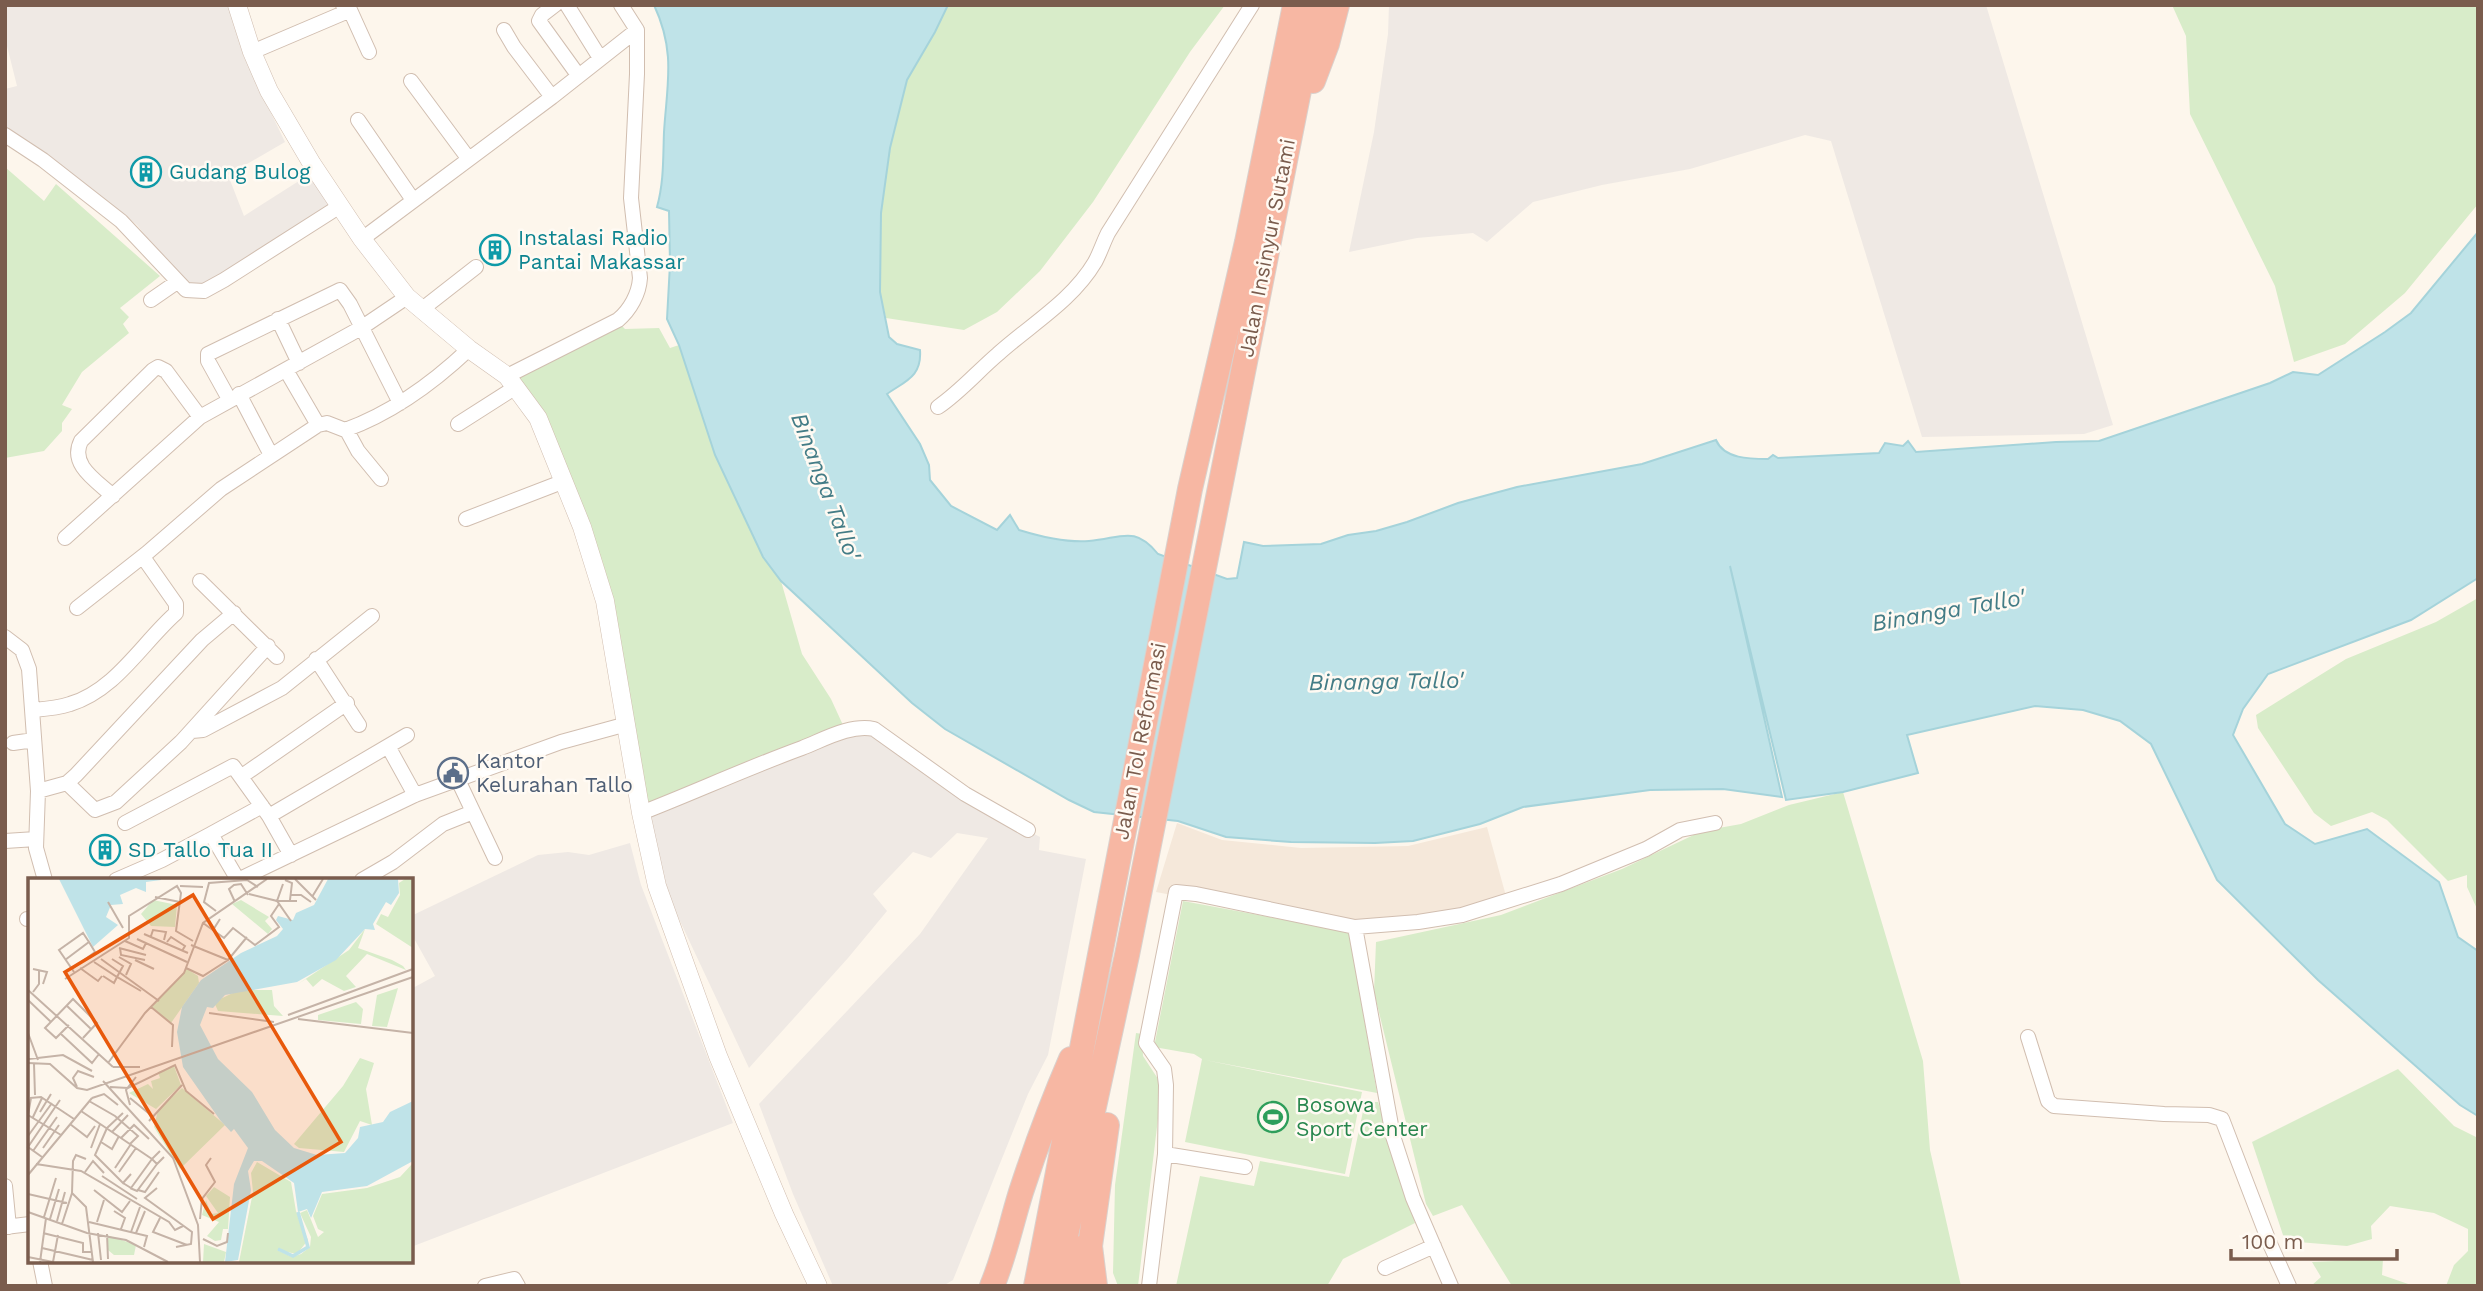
<svg xmlns="http://www.w3.org/2000/svg" width="2483" height="1291" viewBox="0 0 2483 1291" font-family="'Work Sans',sans-serif">
  <style>
    .residential { fill: #f5e8da }
    .industrial { fill: #efe9e4 }
    .green { fill: #d8ecc9 }
    .water { fill: #bfe3e8; stroke: #a5d3da; stroke-width: 2 }
    .lines { fill: none; stroke-linecap: round; stroke-linejoin: round }
    .minor-casing { stroke: #d1beb0; stroke-width: 16 }
    .tertiary-casing { stroke: #d1beb0; stroke-width: 19 }
    .motorway-casing { stroke: #dad1cd; stroke-width: 26 }
    .minor { stroke: #fff; stroke-width: 14 }
    .tertiary { stroke: #fff; stroke-width: 18 }
    .motorway { stroke: #f7b7a3; stroke-width: 24 }
    .labels { text-anchor: middle; stroke-width: 5; stroke-linejoin: round; paint-order: stroke }
    .culture-label { font-size: 21px; fill: #0d838f; stroke: #fffaf3; text-anchor: start }
    .street-label { font-size: 21px; fill: #7a5c4d; stroke: #fffaf3 }
    .service-label { font-size: 21px; fill: #4e5e75; stroke: #fffaf3; text-anchor: start }
    .leisure-label { font-size: 21px; fill: #27864d; stroke: #fffaf3; text-anchor: start }
    .water-label { font-size: 23px; font-style: italic; fill: #437c86; stroke: #fffaf3 }
    .inset-river { fill: none; stroke: #bfe3e8; stroke-width: 3.5 }
    .inset-road { fill: none; stroke: #c5b3a7; stroke-width: 2 }
    .view { fill: #e8590c; fill-opacity: 0.15; stroke: #e8590c; stroke-width: 3.5 }
    .inset-edge { fill: none; stroke: #7a5c4d; stroke-width: 3.5 }
  </style>
  <rect width="100%" height="100%" fill="#fdf6ec"/>
  <!-- residential -->
  <path class="residential" d="M1177 823 1222 840 1301 848 1408 846 1487 827 1509 907 1348 929 1156 892Z"/>
  <!-- industrial -->
  <path class="industrial" d="M7 5H229L244 57 285 142 228 175 244 216 313 172 337 210 196 294 169 265 137 225 64 167 5 127V89L17 86 7 46Z
    M1389 5H1986L2113 425 2084 434 1922 437 1831 141 1805 135 1690 169 1602 185 1533 202 1487 242 1473 233 1417 238 1349 252 1374 132 1388 34Z
    M870 732 977 805 1040 837 1039 850 1086 859 1048 1055 1028 1094 953 1280 943 1286H833L793 1194 759 1104 920 934 988 838 957 833 931 858 913 852 873 894 887 911 848 958 749 1068 664 887 650 817 856 733Z
    M630 843 641 885 733 1123 411 1247V989L435 976 411 933V916L538 855 568 852 589 855Z"/>
  <!-- green -->
  <path class="green" d="M948 5H1225L1190 52 1093 202 1040 271 997 312 964 330 886 318 880 292 881 213 890 148 907 80 935 32Z
    M2172 5H2478V204L2405 293 2345 344 2294 362 2275 286 2190 114 2186 36Z
    M5 167 44 201 56 184 160 276 120 308 129 317 123 324 129 333 82 372 62 405 72 409 62 423V431L44 451 5 458Z
    M621 325 625 329 659 328 670 348 679 345 715 455 763 557 781 581 802 654 831 699 848 736 677 806 652 813 646 805 613 600 603 564 537 401 516 376Z
    M2478 598V911L2467 887V875L2448 881 2387 820 2372 812 2331 826 2314 813 2258 728 2256 715 2346 659 2436 622Z
    M1843 792 1923 1061 1930 1150 1961 1286H1512L1462 1205 1433 1216 1426 1204 1374 992 1376 942 1501 915 1622 869 1702 831 1741 824 1789 805Z
    M1183 901 1349 932 1377 1093 1205 1060 1362 1092 1345 1174 1185 1142 1202 1059 1194 1054 1154 1047Z
    M1136 1033 1142 1034 1143 1056 1162 1085 1138 1286H1118L1113 1273 1115 1185Z
    M2398 1069 2454 1126 2478 1138V1286H2446L2454 1265 2468 1251V1229L2434 1213 2390 1206 2371 1226 2372 1239 2347 1246 2285 1241 2252 1142Z
    M1365 1102H1378L1415 1223 1343 1259 1327 1286H1176L1200 1176 1254 1186 1260 1161 1349 1177Z
    M2383 1259 2382 1275 2414 1286H2311L2321 1277 2312 1262Z"/>
  <!-- water -->
  <path class="water" d="M654 5H948L935 32 907 80 890 148 881 213 880 292 889 337 897 344 920 350C922 377 905 381 887 394L920 444 929 465 930 480 951 506 997 530 1010 515 1019 530C1042 537 1066 543 1089 541 1120 539 1134 524 1158 554L1227 579 1237 578 1244 542 1263 546 1321 544 1348 535 1376 531 1407 522 1458 503 1517 487 1642 464 1716 440C1724 459 1750 459 1768 459L1773 455 1778 458 1879 453 1885 443 1903 446 1908 441 1916 452 2056 442 2099 441 2270 383 2293 372 2318 375 2385 332 2411 313 2478 232V578L2411 620 2268 674 2243 709 2233 735 2285 824 2315 844 2367 829 2439 882 2458 937 2478 951V1116L2460 1105 2318 980 2217 880 2151 744 2120 721 2083 710 2035 706 1907 735 1918 773 1843 792 1786 800 1730 566 1782 797 1723 789 1650 790 1523 807 1480 824 1413 841 1375 843 1291 842 1226 837 1178 821 1094 812 1069 800 945 729 912 703 781 581 763 557 715 455 679 345 667 319 670 264 669 211 657 207C664 182 663 158 664 132 667 84 676 52 654 5Z"/>
  <g class="lines">
    <!-- minor casing -->
    <g class="minor-casing">
      <path id="minor" d="M555 5 542 15 539 21 578 75
        M567 5 600 58
        M350 10 369 52
        M504 30 514 47 552 97
        M252 52 346 12 343 5
        M411 81 468 158
        M358 120 413 200
        M5 135 43 160 121 221 186 290 204 291 224 280 340 206
        M362 239 552 97 637 30 621 5
        M151 300 177 282
        M421 310 476 267
        M278 319 299 363
        M286 370 318 425
        M507 376 618 320C630 310 639 294 640 278L631 198 637 74V30
        M239 394 271 455
        M229 399 208 361V354L340 290 350 304 400 403
        M938 407C960 392 977 372 998 354 1030 325 1072 301 1095 262 1100 253 1103 243 1108 233L1252 5
        M458 424 516 387
        M346 429 358 451 381 479
        M113 496C97 481 69 465 81 441L153 370 158 367 166 371 200 417
        M466 519 562 482
        M65 538 200 417 361 328 407 297
        M200 581 277 657
        M77 608 147 553 221 489 318 425 327 423 345 430C392 413 433 383 469 349
        M5 637 22 650 29 669 38 791 36 848 45 880
        M316 659 359 725
        M33 710C45 709 58 708 70 704 116 690 142 643 176 613V604L143 557
        M192 731 203 730 282 688 372 616
        M13 743 34 740
        M389 748 415 795
        M242 776 347 703
        M458 780 495 858
        M67 783 95 810 116 802 181 742 268 646
        M38 791 67 783 76 775 202 640 234 613
        M641 813C695 792 747 768 802 748 823 740 850 724 874 729L965 794 1028 830
        M269 816 407 735
        M125 823 233 766 269 816 291 855
        M211 834 262 806
        M5 841 36 839
        M116 880 162 860 211 834 238 880
        M238 880 415 795 561 742 627 724
        M362 880 393 862 443 824 473 812
        M27 919H30
        M1355 927 1393 1136 1413 1198 1451 1286
        M2028 1037 2048 1101 2054 1106 2164 1114 2209 1115 2222 1119 2270 1244 2289 1286
        M1165 1154 1245 1167
        M5 1186 9 1227
        M5 1227 30 1224
        M40 1261 45 1286
        M1385 1268 1434 1246
        M485 1286 514 1279 518 1286
        M1149 1286 1165 1154 1166 1085 1164 1069 1146 1043 1176 892 1196 894 1355 927 1418 922 1462 915 1561 884 1646 849 1680 830 1715 823"/>
    </g>
    <!-- tertiary casing -->
    <g class="tertiary-casing">
      <path id="tertiary" d="M237 5 252 52 269 91 312 164 362 239 407 297 469 349 507 376 538 418 582 527 605 601 641 813 657 886 718 1056 784 1214 818 1286"/>
    </g>
    <!-- motorway casing -->
    <g class="motorway-casing">
      <path id="motorway" d="M1313 81 1327 44 1337 5
        M992 1286C1005 1255 1011 1224 1021 1192 1036 1146 1052 1103 1071 1059
        M1036 1286 1190 489 1247 242 1295 5
        M1055 1286 1127 955 1316 5
        M1075 1286 1084 1247
        M1095 1286 1090 1246 1107 1125"/>
    </g>
    <!-- minor -->
    <use href="#minor" class="minor"/>
    <!-- tertiary -->
    <use href="#tertiary" class="tertiary"/>
    <!-- motorway -->
    <use href="#motorway" class="motorway"/>
  </g>
  <!-- icons -->
  <defs>
    <g id="building-ring" transform="scale(1.575)"><circle r="9.5" fill="#fffaf3" stroke="#0f9aa8" stroke-width="1.5"/><path d="M-4-6H4V6H1V3H-1V6H-4ZM-2.5-4.3h1.7v1.8h-1.7ZM.8-4.3h1.7v1.8H.8ZM-2.5-1h1.7V.8h-1.7ZM.8-1h1.7V.8H.8Z" fill="#0f9aa8"/></g>
    <g id="civic-ring" transform="scale(1.575)"><circle r="9.5" fill="#fffaf3" stroke="#5c6f8a" stroke-width="1.5"/><path d="M-.6-6.5H3V-4.5H.6V-3L4-1V1h2V6H-6V1h2V-1L-.6-3ZM-1.2 2.5V6h2.4V2.5Z" fill="#5c6f8a"/></g>
    <g id="stadium-ring" transform="scale(1.575)"><circle r="9.5" fill="#fffaf3" stroke="#2e9e5b" stroke-width="1.5"/><path d="M0-5a6.5 5 0 1 0 0 10a6.5 5 0 1 0 0-10ZM-3.5-1.8h7v3.6h-7Z" fill="#2e9e5b"/></g>
  </defs>
  <g fill-rule="evenodd">
    <use href="#building-ring" x="146" y="172"/>
    <use href="#building-ring" x="495" y="250"/>
    <use href="#civic-ring" x="453" y="773"/>
    <use href="#building-ring" x="105" y="850"/>
    <use href="#stadium-ring" x="1273" y="1117"/>
  </g>
  <g class="labels">
    <!-- culture labels -->
    <g class="culture-label">
      <text x="169" y="179">Gudang Bulog</text>
      <text x="518" y="245">Instalasi Radio<tspan x="518" dy="24">Pantai Makassar</tspan></text>
      <text x="128" y="857">SD Tallo Tua II</text>
    </g>
    <!-- street labels -->
    <g class="street-label">
      <text transform="translate(1267 248) rotate(-79)" y="7">Jalan Insinyur Sutami</text>
      <text transform="translate(1140 741) rotate(-79)" y="7">Jalan Tol Reformasi</text>
    </g>
    <!-- service labels -->
    <g class="service-label">
      <text x="476" y="768">Kantor<tspan x="476" dy="24">Kelurahan Tallo</tspan></text>
    </g>
    <!-- leisure labels -->
    <g class="leisure-label">
      <text x="1296" y="1112">Bosowa<tspan x="1296" dy="24">Sport Center</tspan></text>
    </g>
    <!-- water labels -->
    <g class="water-label">
      <text transform="translate(826 486) rotate(69)" y="8">Binanga Tallo'</text>
      <text transform="translate(1948 610) rotate(-10)" y="8">Binanga Tallo'</text>
      <text transform="translate(1386 681) rotate(-1)" y="8">Binanga Tallo'</text>
    </g>
  </g>
  <!-- overview -->
  <g transform="translate(28 878)">
    <rect width="385" height="385" fill="#fdf6ec"/>
    <path d="M377 1H385V70L348 46 353 36 360 39 372 17 371 5ZM125 22 149 27 147 49 123 48 113 36ZM213 22 241 39 237 43 244 51 240 56 204 26ZM337 51 330 70 364 82 375 88 378 92 339 76 318 98 328 109 316 113 294 101 285 109 278 101 270 106 321 72ZM159 91 170 98 171 105 143 145 124 129ZM370 110 359 149 344 148 349 117ZM211 112H244L246 128 255 138 190 133 186 124ZM328 124 335 131 333 146 290 142V137ZM332 180 346 185 338 211 344 247 332 243 316 274 271 270 266 266 315 208ZM146 188 153 207 128 231 101 215 120 206 125 211 123 203 132 200 130 194ZM154 210 197 247 152 291 126 249 130 232ZM229 284 263 304 268 333 280 362 269 376 249 372 264 379 273 376 282 369 283 359 272 335 279 332 290 359 296 354 290 351 285 338 294 316 339 310 372 299 385 285V384H211L225 314 223 295ZM186 309 202 319 200 351H195L193 362 187 363 179 358 191 344 174 337 178 322 183 336 190 335 178 318ZM79 357 108 367 106 377H86L80 372ZM176 366 198 374 196 384H175Z" fill="#d8ecc9"/>
    <path d="M31 1H133V2L118 4V14L108 10 92 17 95 26 83 27 78 39 90 47 65 69ZM300 1H370L371 15 363 27 358 24 345 46 347 52 337 51 308 82 269 104 197 117 185 130 179 129 172 147 190 181 224 214 247 252 266 270 289 277 317 275 330 260 332 249 355 244 362 234 385 223V283L339 308 294 314 283 340 279 331 270 334 266 305 234 283H226L220 293 223 312 210 382 197 384 206 306 220 270 206 251 203 254 192 242 155 189 149 154 154 129 173 102 213 75 249 58 255 51 248 42 250 38 265 42 268 35 286 27Z" fill="#bfe3e8"/>
    <path class="inset-river" d="M250 371 265 378 280 369 270 334"/>
    <path class="inset-road" d="M267 1 288 22M257 2 264 5 262 22M255 6 249 23H269M152 8 175 9M221 16 249 23 263 43M263 17H273L283 24M127 19 152 24M284 19 295 1M80 24 95 50M207 24 201 11 206 7 213 6 220 17M188 33 176 24 181 5 219 2 230 9M175 45 185 52 192 41M185 52 196 60 205 50 227 67 251 49 243 38 251 26M116 56 160 75M123 58 125 52 138 54 136 62M109 61 159 84M97 63 115 71 118 65M139 64 143 59 157 68 154 73M163 67 200 82 219 59M91 70 118 77M92 70 93 77 117 82M91 79 103 86 98 97M73 81 131 123M37 82 61 64 64 69M107 82 126 91M66 84 89 99 95 88 84 81M52 90 70 103 74 98M158 90 175 98 200 82M5 91 19 94 15 106M44 91 67 74 64 69M46 94 31 72 55 55 61 64M75 98 86 105 89 99 113 113M37 101 101 60V38L149 8 153 15 148 53 165 63M0 112 85 189M5 114 11 106V92M0 122 23 144M38 127 63 151M123 129 145 147 144 169M181 135 246 144M260 137 385 91M270 141 385 155M41 147 28 160 17 150 45 121 69 145 55 160M0 155 10 182M33 156 64 185 71 176M1 181 35 177 64 193M0 185 22 186 49 210 59 212 385 99M80 185 117 135 156 95 175 45 239 1M6 186 7 217M85 189H112M75 203 145 280 170 347 172 384M49 209 45 200 50 193 66 199M82 209 100 210 147 187 158 213 186 236M2 220 13 219 46 241M3 220 0 237 33 257M64 220 76 216 90 227M102 220 124 238M61 223 87 238 110 258 102 266M102 227 98 212 108 199M53 233 124 281 132 273M12 234 23 216M5 239 14 220M121 243 154 207M42 246 59 259 67 248M79 250 67 277 95 305 103 296M79 250 95 235M84 254 100 237M0 258 24 225M93 260 106 247 121 261M73 264 84 271 91 258M15 270 31 247M63 270 72 246M5 273 29 239M14 279 0 269 32 222M8 286 53 293 141 344 147 352 155 348M87 290 103 266M57 294 65 283 76 295M91 294 108 270M0 297 64 220M74 298 109 321M95 305 103 310 124 281 129 286 136 279M102 310 109 313 129 286M129 310 117 320 164 354 163 366 148 369M66 312 94 334 102 323M110 312 117 314 131 294M44 315 58 329 65 384M0 316 39 325M86 333 97 340 93 351M0 334 59 355 98 362 140 384M16 339 28 300M132 340 125 354 159 367M22 341 31 311M172 341 174 321 187 304 178 287 183 280M29 343 37 314M61 344 119 358 116 369M69 344 76 322M34 346 44 315 45 283 48 277 58 281M103 354 112 329M15 355 55 365V374H64M70 355 73 382M108 355 117 333M79 356 80 381M175 361 189 368 199 364 200 355M14 370 65 382M0 379 25 384M12 384 18 340M25 384 30 357"/>
    <path class="view" d="M165 17 313 264 185 341 37 94Z"/>
    <rect width="385" height="385" class="inset-edge"/>
  </g>
  <!-- border -->
  <rect width="2483" height="1291" fill="none" stroke="#7a5c4d" stroke-width="14"/>
  <!-- scale -->
  <path d="M2231 1249v10h166v-10" fill="none" stroke="#7a5c4d" stroke-width="3.5"/>
  <text x="2242" y="1249" font-size="21" fill="#7a5c4d" stroke="#fffaf3" stroke-width="5" paint-order="stroke">100 m</text>
</svg>
